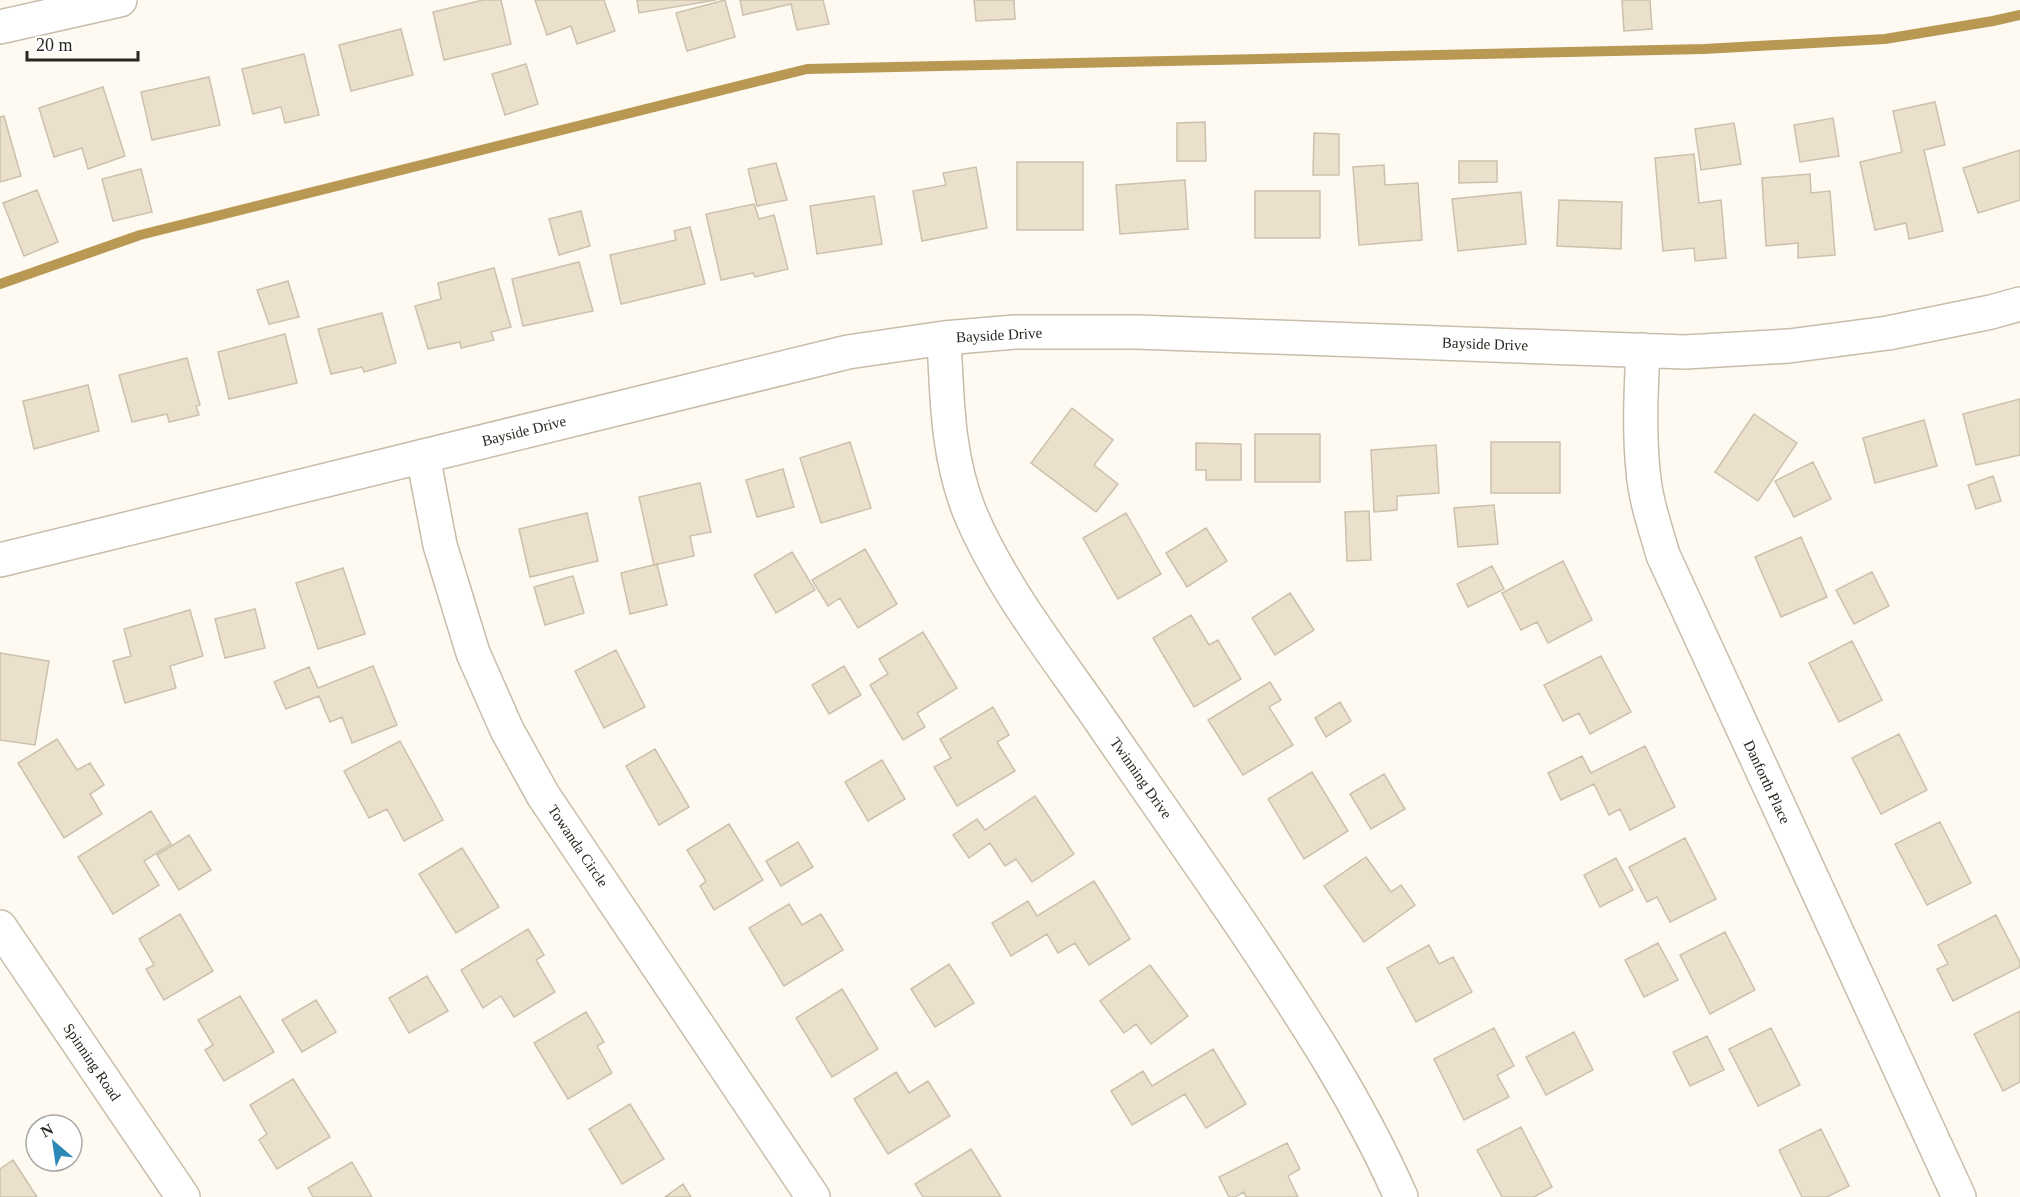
<svg xmlns="http://www.w3.org/2000/svg" width="2020" height="1197" viewBox="0 0 2020 1197" font-family="'Times New Roman',serif">
  <style>
    .lines { fill: none; stroke-linecap: round; stroke-linejoin: round }
    .stream { stroke: #b99854; stroke-width: 10 }
    .building { fill: #eae0cb; stroke: #cbc1ad; stroke-width: 1.5 }
    .minor-casing { stroke: #c8bdaa; stroke-width: 36 }
    .minor { stroke: #fff; stroke-width: 33 }
    .labels { text-anchor: middle; stroke-width: 4.5; stroke-linejoin: round; paint-order: stroke }
    .street-label { font-size: 15px; fill: #2b2720; stroke: #fff }
  </style>
  <rect width="100%" height="100%" fill="#fefaf1"/>
  <g class="lines">
    <!-- stream -->
    <path class="stream" d="M0 284 140 235 807 69 1704 49 1885 39 1993 21 2020 15"/>
  </g>
  <!-- building -->
  <path class="building" d="M483 0H501L511 44 444 60 433 12Z
    M535 0H604L615 31 577 44 571 26 547 35Z
    M637 0H716L639 13Z
    M725 0 735 37 687 51 676 13Z
    M740 0H823L829 24 797 30 791 4 743 15Z
    M974 0H1014L1015 19 976 21Z
    M1622 0H1650L1652 29 1624 31Z
    M401 29 413 75 351 91 339 45Z
    M304 54 319 115 285 123 281 107 253 114 242 69Z
    M526 64 538 104 505 115 492 74Z
    M209 77 220 125 152 140 141 92Z
    M103 87 125 156 88 169 82 148 54 157 39 108Z
    M1935 102 1945 145 1924 150 1943 231 1909 239 1906 223 1875 230 1860 162 1902 152 1893 111Z
    M4 116 21 176 0 182V117Z
    M1833 118 1839 156 1800 162 1794 125Z
    M1205 122 1206 161H1177V123Z
    M1734 123 1741 164 1701 170 1695 129Z
    M1314 133 1339 134V175H1313Z
    M2020 150V200L1978 213 1963 168Z
    M1694 154 1699 203 1721 200 1726 258 1695 261 1694 248 1663 251 1655 158Z
    M1459 161H1497V182L1459 183Z
    M1017 162H1083V230H1017Z
    M776 163 787 200 757 206 748 169Z
    M1384 165 1385 185 1418 183 1422 240 1359 245 1353 167Z
    M976 167 987 228 922 241 913 191 946 185 943 173Z
    M141 169 152 212 113 221 102 179Z
    M1810 174 1811 193 1830 191 1835 255 1798 258V243L1766 246 1762 178Z
    M1185 180 1188 229 1120 234 1116 185Z
    M37 190 58 242 24 256 3 203Z
    M1255 191H1320V238H1255Z
    M1521 192 1526 244 1458 251 1452 199Z
    M874 196 882 244 817 254 810 206Z
    M1559 200 1622 202 1621 249 1557 246Z
    M754 204 759 219 774 215 788 269 755 277 753 273 721 280 706 214Z
    M581 211 590 246 559 255 549 219Z
    M690 227 705 284 621 304 610 255 676 240 674 231Z
    M579 262 593 311 523 326 512 279Z
    M494 268 511 327 491 332 494 340 461 348 460 342 428 349 415 306 441 299 438 283Z
    M288 281 299 317 269 324 257 290Z
    M382 313 396 363 364 372 362 367 331 374 318 329Z
    M285 334 297 383 229 399 218 352Z
    M187 358 200 405 196 406 199 415 169 422 167 414 132 422 119 375Z
    M88 385 99 431 34 449 23 401Z
    M2020 399V455L1976 465 1963 414Z
    M1072 408 1113 440 1094 465 1118 484 1096 512 1031 463Z
    M1754 414 1797 443 1758 501 1715 472Z
    M1924 420 1937 466 1875 483 1863 438Z
    M1255 434H1320V482H1255Z
    M850 442 871 508 821 523 800 458Z
    M1491 442H1560V493H1491Z
    M1196 443 1241 444V480H1206V470H1196Z
    M1436 445 1439 493 1397 496V510L1374 512 1371 450Z
    M1813 462 1831 499 1794 517 1775 481Z
    M783 469 794 507 757 517 746 480Z
    M1993 476 2001 501 1976 509 1968 485Z
    M700 483 711 532 690 536 694 556 654 565 639 497Z
    M1494 505 1498 544 1458 547 1454 508Z
    M1369 511 1371 560 1347 561 1345 512Z
    M587 513 598 561 530 577 519 529Z
    M1126 513 1161 574 1118 599 1083 538Z
    M1206 528 1227 561 1187 587 1166 553Z
    M1801 537 1827 597 1781 617 1755 557Z
    M865 549 897 604 858 628 840 598 828 606 812 580Z
    M792 552 815 590 776 613 754 575Z
    M1563 561 1592 620 1548 643 1537 622 1521 630 1502 593Z
    M657 564 667 605 630 614 621 573Z
    M1492 566 1504 589 1468 607 1457 584Z
    M343 568 365 634 318 649 296 583Z
    M1872 572 1889 606 1854 624 1836 590Z
    M573 576 584 613 545 625 534 587Z
    M1290 593 1314 630 1275 655 1252 618Z
    M255 609 265 648 225 658 215 619Z
    M190 610 203 656 170 666 176 688 125 703 113 661 131 656 124 629Z
    M1191 615 1209 645 1218 640 1241 679 1194 707 1153 638Z
    M923 632 957 688 917 713 925 727 903 740 870 685 888 674 879 659Z
    M1852 641 1882 700 1839 722 1809 663Z
    M616 650 645 707 604 728 575 671Z
    M0 653 49 661 35 745 0 740Z
    M1601 656 1631 712 1590 734 1579 713 1563 721 1544 685Z
    M373 666 397 725 352 743 342 717 330 722 319 696 286 709 274 682 309 667 318 688Z
    M844 666 861 695 829 714 812 685Z
    M1270 682 1281 700 1269 707 1293 745 1243 775 1208 720Z
    M1340 702 1351 721 1326 737 1315 718Z
    M993 707 1009 735 997 742 1015 771 957 806 934 767 951 758 940 739Z
    M1899 734 1927 790 1881 814 1852 758Z
    M57 739 77 770 90 763 104 785 90 794 102 814 64 838 18 763Z
    M400 741 443 820 404 841 387 809 369 818 344 771Z
    M1645 746 1675 807 1630 830 1620 809 1609 815 1594 784 1561 800 1548 773 1582 756 1591 773Z
    M655 749 689 807 659 825 626 766Z
    M882 760 905 799 868 821 845 782Z
    M1312 772 1348 831 1304 859 1268 799Z
    M1384 774 1405 809 1371 829 1350 794Z
    M1035 796 1074 854 1032 882 1016 859 1005 866 990 843 969 858 953 835 977 819 985 830Z
    M151 811 171 844 144 861 159 885 113 914 78 857Z
    M1940 822 1971 883 1927 905 1895 844Z
    M729 824 763 880 714 910 700 886 706 881 687 850Z
    M189 835 211 870 179 890 157 855Z
    M1685 838 1716 899 1670 922 1657 897 1647 902 1629 867Z
    M798 842 813 867 781 886 766 861Z
    M462 848 499 907 456 933 419 874Z
    M1366 857 1391 892 1401 885 1415 905 1364 942 1324 886Z
    M1616 858 1633 890 1600 907 1584 875Z
    M1094 881 1130 939 1089 965 1075 943 1058 953 1047 934 1011 956 992 923 1028 901 1037 916Z
    M789 904 802 925 821 914 843 950 784 986 749 928Z
    M180 914 213 971 164 1000 146 969 154 965 139 939Z
    M1996 915 2020 962V967L1953 1001 1937 969 1948 964 1938 945Z
    M528 929 544 955 536 960 555 992 514 1017 501 996 483 1008 461 970Z
    M1725 932 1755 990 1710 1014 1680 955Z
    M1658 943 1678 980 1644 997 1625 960Z
    M1429 945 1439 964 1453 957 1472 992 1416 1022 1387 968Z
    M949 964 974 1003 935 1027 911 989Z
    M1150 965 1188 1016 1151 1044 1136 1024 1124 1033 1100 1001Z
    M427 976 448 1011 409 1033 389 998Z
    M842 989 878 1049 832 1077 796 1018Z
    M240 996 274 1052 224 1081 205 1050 213 1045 198 1020Z
    M316 1000 336 1032 302 1052 282 1020Z
    M2020 1011V1082L2003 1091 1974 1034Z
    M586 1012 604 1042 597 1046 612 1073 568 1099 534 1043Z
    M1494 1028 1514 1066 1497 1075 1509 1097 1464 1120 1434 1059Z
    M1771 1028 1800 1085 1758 1106 1729 1049Z
    M1574 1032 1593 1070 1546 1095 1526 1057Z
    M1707 1036 1724 1070 1690 1086 1673 1052Z
    M1213 1049 1246 1104 1206 1128 1185 1094 1132 1125 1111 1091 1143 1071 1152 1086Z
    M896 1072 909 1093 928 1081 950 1116 888 1154 854 1099Z
    M293 1079 330 1137 277 1169 259 1140 267 1134 250 1105Z
    M630 1104 664 1159 622 1184 589 1129Z
    M1521 1127 1552 1187 1534 1197H1502L1477 1150Z
    M1821 1129 1849 1186 1827 1197H1802L1779 1150Z
    M1287 1143 1300 1169 1288 1176 1298 1197H1246L1244 1192 1235 1197H1229L1219 1177Z
    M971 1149 1001 1197H923L915 1184Z
    M13 1160 37 1197H0V1169Z
    M352 1162 372 1197H313L308 1188Z
    M683 1184 691 1197H665Z"/>
  <g class="lines">
    <!-- minor casing -->
    <g class="minor-casing">
      <path id="minor" d="M0 27 120 0
        M944 338C947 398 947 456 970 513 1003 591 1058 658 1105 727 1153 797 1202 866 1249 936 1305 1020 1360 1104 1401 1197
        M1643 350C1641 390 1639 430 1643 470 1645 499 1655 527 1663 555L1959 1197
        M423 456 440 545 473 653 507 730 543 795 813 1197
        M0 560 848 352 944 338 1015 332H1137L1685 352 1789 346 1888 333 1991 312 2020 304
        M0 927 183 1197"/>
    </g>
    <!-- minor -->
    <use href="#minor" class="minor"/>
  </g>
  <g class="labels">
    <!-- street labels -->
    <g class="street-label">
      <text transform="translate(999 335) rotate(-3)" y="5">Bayside Drive</text>
      <text transform="translate(1485 344) rotate(2)" y="5">Bayside Drive</text>
      <text transform="translate(524 431) rotate(-14)" y="5">Bayside Drive</text>
      <text transform="translate(1141 778) rotate(55)" y="5">Twinning Drive</text>
      <text transform="translate(1767 782) rotate(65)" y="5">Danforth Place</text>
      <text transform="translate(578 846) rotate(56)" y="5">Towanda Circle</text>
      <text transform="translate(92 1062) rotate(56)" y="5">Spinning Road</text>
    </g>
  </g>
  <!-- north arrow -->
  <g transform="translate(54 1143) rotate(331)"><circle r="28" fill="#ffffff" stroke="#aaa9a6" stroke-width="1.5"/>
  <path d="M0-4.5L10 22L0 15L-10 22Z" fill="#2d8ab6"/>
  <text y="-9" font-size="16" font-weight="bold" text-anchor="middle" fill="#2b2720">N</text>
  </g>
  <!-- scale -->
  <path d="M27 51v9h111v-9" fill="none" stroke="#2b2720" stroke-width="3"/>
  <text x="36" y="51" font-size="18" fill="#2b2720" stroke="#ffffff" stroke-width="4.5" paint-order="stroke">20 m</text>
</svg>
